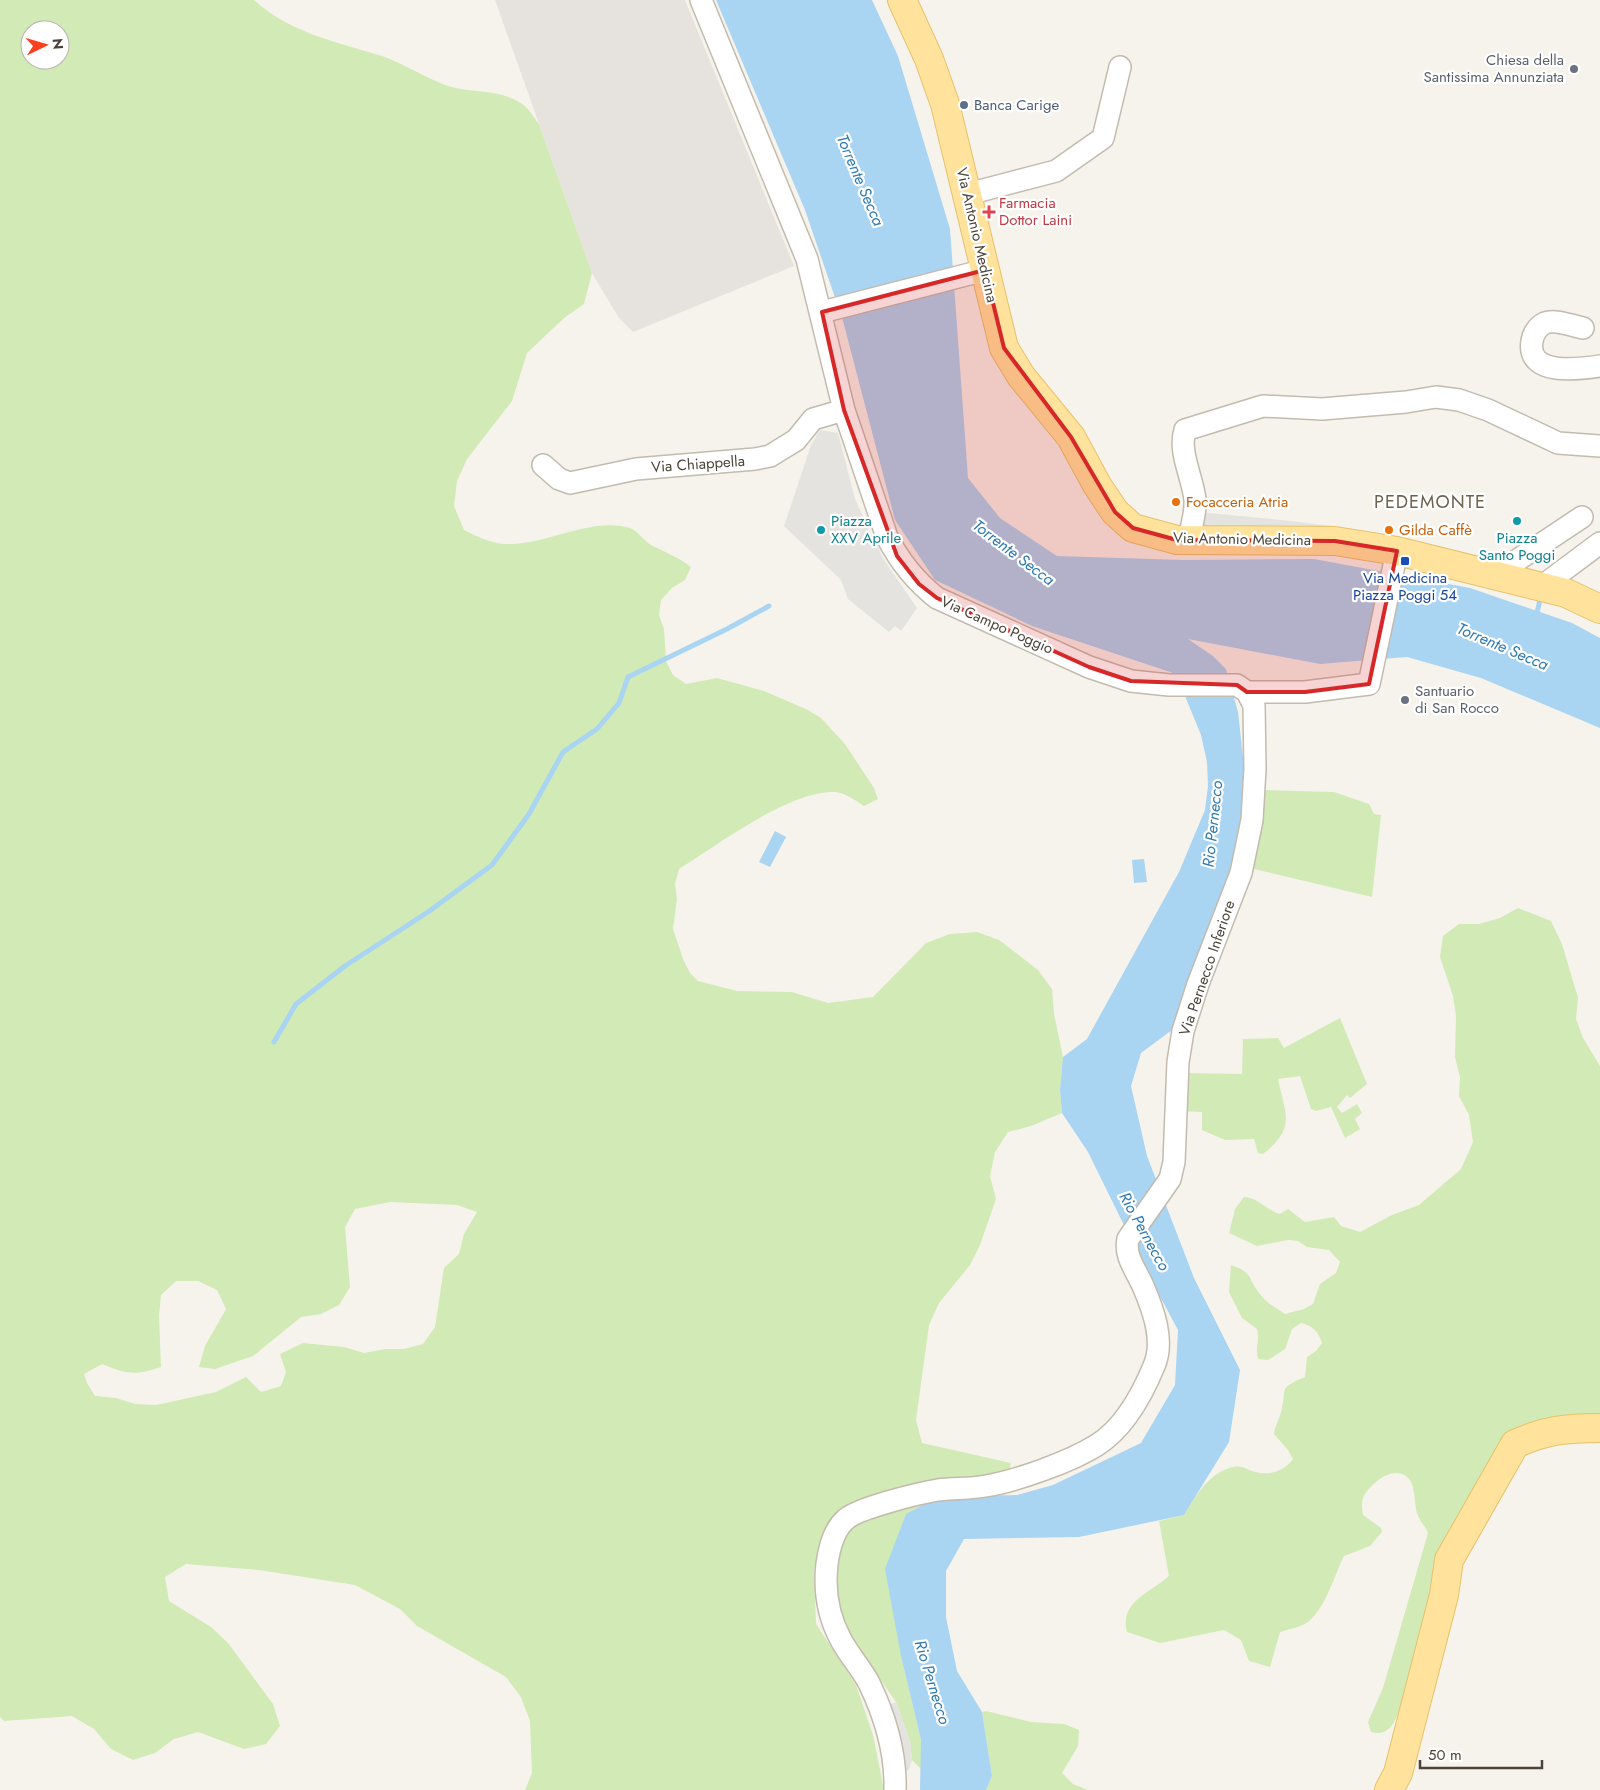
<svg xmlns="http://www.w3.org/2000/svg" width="1600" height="1790" viewBox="0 0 1600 1790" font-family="Jost,sans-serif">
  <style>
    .industrial { fill: #e6e2dd }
    .green { fill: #d2eab5; fill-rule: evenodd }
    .parking { fill: #e5e3e0 }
    .water { fill: #a9d4f2 }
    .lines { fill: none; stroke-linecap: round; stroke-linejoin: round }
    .stream { stroke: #a9d4f2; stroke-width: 5 }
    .minor-casing { stroke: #c2bbae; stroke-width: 24 }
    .major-casing { stroke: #e6c16a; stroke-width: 30 }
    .minor { stroke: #fff; stroke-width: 21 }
    .major { stroke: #ffe39c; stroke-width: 28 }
    .marked { fill: #d62828; fill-opacity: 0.2; stroke: #d62828; stroke-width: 4; stroke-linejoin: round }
    .worship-dot { fill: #6b7280; stroke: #fff; stroke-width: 2 }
    .service-dot { fill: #5c6f8a; stroke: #fff; stroke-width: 2 }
    .health-dot { fill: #e0444e; stroke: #fff; stroke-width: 2 }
    .food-dot { fill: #e8710a; stroke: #fff; stroke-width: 2 }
    .culture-dot { fill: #0f9aa8; stroke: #fff; stroke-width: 2 }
    .transit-dot { fill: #1a4fb4; stroke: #fff; stroke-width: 2 }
    .labels { text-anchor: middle; stroke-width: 4.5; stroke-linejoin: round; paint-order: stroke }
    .worship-label { font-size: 15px; fill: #5b616d; stroke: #fff; text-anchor: end }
    .service-label { font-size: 15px; fill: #4e5e75; stroke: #fff; text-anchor: start }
    .health-label { font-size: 15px; fill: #be3a42; stroke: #fff; text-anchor: start }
    .street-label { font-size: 15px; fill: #4b4439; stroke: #fff }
    .food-label { font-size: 15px; fill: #c56008; stroke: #fff; text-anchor: start }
    .culture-label { font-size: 15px; fill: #0d838f; stroke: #fff; text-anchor: start }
    .transit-label { font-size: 15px; fill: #164399; stroke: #fff }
    .water-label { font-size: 16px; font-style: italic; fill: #2e7ab2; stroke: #fff }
    .quarter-label { font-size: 18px; letter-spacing: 1px; fill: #6e6250; stroke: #fff }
  </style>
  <rect width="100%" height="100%" fill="#f6f3ec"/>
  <!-- industrial -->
  <path class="industrial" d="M495 0H685L794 266 633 332 619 318 592 273Z"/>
  <!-- green -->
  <path class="green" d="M0 0H254C290 33 337 42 382 56 405 64 425 78 448 86 473 94 499 88 522 104 529 108 534 118 539 124L592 273 584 304 564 318 527 353 512 401 467 459 457 481 454 506 464 530C478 537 493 545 510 544 550 544 590 517 630 528 638 531 644 541 651 545 665 552 678 557 691 567L685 580 672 588 661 600 659 615 664 629 666 661 673 675 686 684 717 678 764 691 808 710 821 718 845 744 874 788 878 799 864 806C855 800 844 792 833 792 787 792 718 845 679 869L675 884 677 899 673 929 683 959 690 973 698 981 737 991 792 992 828 1003 873 997 926 943 950 934 977 932 999 940 1038 970 1052 989 1054 1014 1063 1057 1060 1090 1062 1113 1031 1126 1008 1132 995 1152 990 1176 996 1199 980 1245 970 1265 939 1303 929 1325 916 1420 922 1443 1011 1463 1009 1474 899 1492 821 1545 814 1571 816 1624 856 1685 873 1735 884 1790H525L532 1773 530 1721 521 1697 506 1677 417 1626 400 1609 355 1585 259 1570 186 1564 165 1577 169 1601 211 1627 228 1643 273 1704 280 1726 266 1744 244 1749 198 1732 174 1739 155 1753 133 1760 111 1749 94 1729 72 1716 4 1721 0 1717ZM30 30H60V60H30ZM390 1202 457 1205 477 1212 464 1234 459 1254 444 1268 435 1327 423 1344 404 1349H385L364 1353 344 1347 303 1343 280 1354 286 1372 281 1386 261 1392 246 1377 216 1392 156 1405 135 1404 116 1398 95 1396 87 1383 84 1374 102 1364C127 1374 135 1376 161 1367L159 1316 161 1295 176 1281H198L217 1290 226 1309 205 1346 199 1367 215 1369 253 1356 301 1317 321 1314 339 1305 350 1287 345 1227 355 1209Z
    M1263 790 1334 792 1369 804 1374 814 1381 815 1372 897 1250 868Z
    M1518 908 1551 921 1562 944 1578 998 1576 1019 1583 1038 1600 1066V1414L1526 1425 1506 1439 1490 1460 1447 1536 1403 1700C1397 1716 1392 1738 1371 1732L1368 1722 1383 1688 1428 1533C1425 1526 1419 1520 1417 1513 1414 1502 1416 1483 1406 1476 1392 1466 1371 1483 1364 1496 1361 1502 1362 1508 1363 1515L1381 1528 1382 1532 1370 1546 1344 1556C1334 1576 1326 1607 1309 1621 1303 1627 1289 1629 1280 1632L1270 1667 1249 1661 1241 1640 1224 1630 1160 1643 1127 1632C1119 1602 1150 1593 1169 1576L1159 1521 1184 1515C1196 1496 1209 1472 1233 1467 1243 1465 1247 1470 1255 1472 1270 1476 1284 1471 1293 1459L1288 1450 1274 1434C1275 1425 1279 1420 1281 1412 1288 1388 1276 1389 1305 1377L1307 1357 1316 1351 1322 1343C1318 1331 1313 1326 1301 1323L1292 1329 1285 1349 1268 1360 1258 1359C1255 1347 1260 1340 1257 1329L1242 1318 1229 1292 1231 1265C1254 1273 1247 1278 1260 1294 1266 1303 1276 1308 1285 1314L1304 1309 1313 1304 1320 1284 1336 1273 1340 1262 1329 1250 1307 1247 1298 1241 1288 1240 1257 1246 1229 1233 1235 1209 1244 1197C1259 1198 1266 1210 1280 1214L1288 1209 1305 1222 1334 1217 1341 1226 1360 1232 1392 1215 1419 1205 1461 1169 1473 1142 1469 1115 1459 1096 1460 1077 1455 1057 1456 1016 1453 996 1440 957 1443 936 1459 924H1479L1500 918Z
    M1340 1018 1367 1084 1350 1098 1347 1095 1337 1107 1342 1113 1357 1104 1362 1113 1355 1119 1360 1129 1345 1138 1331 1107 1316 1111 1311 1109 1300 1076 1278 1079C1285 1114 1297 1127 1263 1154L1258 1153 1254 1139 1225 1140 1202 1130V1112L1180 1111 1184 1073 1242 1074 1243 1039 1278 1038 1284 1048Z
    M938 1497 901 1656 921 1740V1769L912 1760 910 1741 896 1702 848 1633 836 1603 834 1585 843 1534 859 1522Z
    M986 1711 1031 1722 1064 1724 1079 1730 1078 1746 1062 1773 1073 1784 1088 1790H986L992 1776 982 1712Z"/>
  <!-- parking -->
  <path class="parking" d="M820 430 838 433 855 499 871 534 884 560 917 608 901 631 895 626 889 632 848 599 841 580 784 526 811 445Z
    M1199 512 1282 520 1332 526 1330 535H1199Z
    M896 1702 910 1741 912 1760 909 1770 900 1771 885 1706Z"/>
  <!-- water -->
  <path class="water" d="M716 0H872L898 56 950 229 968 478 1000 518 1057 556 1184 560 1314 559 1470 588 1572 623 1600 638V728L1481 678 1407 657 1320 664 1188 639 1213 656 1226 669 1238 712 1244 766 1240 829 1232 872 1172 1030 1141 1053 1131 1086 1147 1156 1194 1278 1240 1370 1229 1442 1184 1515 1079 1537 964 1539 946 1571V1617L957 1671 982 1712 992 1776 986 1790H920L921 1740 901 1656 885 1569 906 1514 938 1497 1017 1495 1053 1485 1141 1443 1175 1385 1178 1330 1147 1272 1088 1152 1062 1113 1060 1090 1063 1057 1087 1039 1179 872 1205 810 1208 786 1207 762 1201 735 1176 674 1032 626 935 580 895 520 843 321 805 210Z
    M775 831 786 837 770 867 759 862Z
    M1144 859 1147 882 1134 883 1132 860Z"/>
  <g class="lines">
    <!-- stream -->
    <path class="stream" d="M1536 617 1540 600
      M274 1042 296 1004 345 966 428 912 492 865 529 814 563 752 597 729 619 703 628 677 727 629 769 606"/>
    <!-- minor casing -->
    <g class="minor-casing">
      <path id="minor" d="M701 0 807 259 844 410 887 537C900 562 915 581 937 598L1089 667 1131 681 1169 685H1237L1247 692 1254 705 1255 769 1252 820 1241 873 1198 984 1183 1031 1178 1062 1174 1162 1170 1179 1128 1239C1124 1256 1136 1270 1143 1286 1153 1309 1165 1341 1154 1366 1142 1395 1124 1428 1097 1445 1070 1462 1016 1481 986 1486 970 1489 954 1488 938 1490 920 1493 857 1508 845 1520 834 1530 829 1549 827 1564 824 1590 828 1616 841 1640 849 1655 861 1668 869 1683 885 1716 896 1753 895 1790
        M968 194 1056 171 1103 138 1120 67
        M822 312 985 270
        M1583 328C1573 326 1555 319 1545 323 1538 326 1533 334 1532 341 1526 377 1580 369 1600 366
        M543 465 559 479 570 483 636 469 755 459 770 456 796 440 813 419 844 410
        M1189 539C1191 527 1196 513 1195 500 1193 478 1178 452 1185 430L1263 406 1322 409 1406 402 1436 397 1459 400 1488 410 1558 443 1600 446
        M1501 578 1516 561 1582 517
        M1541 587 1600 543
        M1247 692H1305L1369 684 1397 551"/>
    </g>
    <!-- major casing -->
    <g class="major-casing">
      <path id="major" d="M902 0 929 59 945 104 1004 348 1021 376 1071 437 1097 485 1115 512 1133 528 1177 540 1335 541 1397 551 1566 593 1600 609
        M1389 1790 1398 1773 1444 1595 1449 1560 1515 1444C1546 1430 1566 1428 1600 1428"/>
    </g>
    <!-- minor -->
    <use href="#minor" class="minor"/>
    <!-- major -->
    <use href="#major" class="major"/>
  </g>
  <!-- marked area -->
  <path class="marked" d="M985 270 1004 348 1071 437 1115 512 1133 528 1177 540 1335 541 1397 551 1369 684 1305 692H1247L1237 685 1131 681 1089 667 937 598 919 584 897 556 844 410 822 312Z"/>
  <!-- markers -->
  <g class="worship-dot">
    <circle cx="1574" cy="69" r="5"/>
    <circle cx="1405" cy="700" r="5"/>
  </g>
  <circle class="service-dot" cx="964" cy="105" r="5"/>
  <path class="health-dot" d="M986.5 204.5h5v5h5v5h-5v5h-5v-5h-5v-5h5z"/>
  <g class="food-dot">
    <circle cx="1176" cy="502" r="5"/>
    <circle cx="1389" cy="530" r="5"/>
  </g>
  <g class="culture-dot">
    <circle cx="1517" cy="521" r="5"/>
    <circle cx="821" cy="530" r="5"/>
  </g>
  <rect class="transit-dot" x="1400" y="556" width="10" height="10" rx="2.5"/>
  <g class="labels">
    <!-- worship labels -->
    <g class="worship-label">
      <text x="1564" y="65">Chiesa della<tspan x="1564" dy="17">Santissima Annunziata</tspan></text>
      <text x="1415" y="696" text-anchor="start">Santuario<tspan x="1415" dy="17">di San Rocco</tspan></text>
    </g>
    <!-- service labels -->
    <g class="service-label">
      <text x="974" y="110">Banca Carige</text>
    </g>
    <!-- health labels -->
    <g class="health-label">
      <text x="999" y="208">Farmacia<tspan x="999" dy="17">Dottor Laini</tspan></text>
    </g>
    <!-- street labels -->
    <g class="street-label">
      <text transform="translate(977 235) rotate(77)" y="5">Via Antonio Medicina</text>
      <text transform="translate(698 464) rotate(-4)" y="5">Via Chiappella</text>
      <text transform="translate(1242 539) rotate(1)" y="5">Via Antonio Medicina</text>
      <text transform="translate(997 625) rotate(24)" y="5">Via Campo Poggio</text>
      <text transform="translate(1207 968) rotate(-71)" y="5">Via Pernecco Inferiore</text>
    </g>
    <!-- food labels -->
    <g class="food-label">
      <text x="1186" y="507">Focacceria Atria</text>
      <text x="1399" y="535">Gilda Caffè</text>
    </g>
    <!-- culture labels -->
    <g class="culture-label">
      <text x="831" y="526">Piazza<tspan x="831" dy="17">XXV Aprile</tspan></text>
      <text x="1517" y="543" text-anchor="middle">Piazza<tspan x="1517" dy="17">Santo Poggi</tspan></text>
    </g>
    <!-- transit labels -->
    <g class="transit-label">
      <text x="1405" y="583">Via Medicina<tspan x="1405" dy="17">Piazza Poggi 54</tspan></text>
    </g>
    <!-- water labels -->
    <g class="water-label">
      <text transform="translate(861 180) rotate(67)" y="6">Torrente Secca</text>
      <text transform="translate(1014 552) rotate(37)" y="6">Torrente Secca</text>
      <text transform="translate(1503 646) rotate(23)" y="6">Torrente Secca</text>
      <text transform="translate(1212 824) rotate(-84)" y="6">Rio Pernecco</text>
      <text transform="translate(1145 1231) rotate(61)" y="6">Rio Pernecco</text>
      <text transform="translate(933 1682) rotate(73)" y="6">Rio Pernecco</text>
    </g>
    <!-- quarter labels -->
    <g class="quarter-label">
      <text x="1430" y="508">PEDEMONTE</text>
    </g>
  </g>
  <!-- north arrow -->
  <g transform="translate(45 45) rotate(85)"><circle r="24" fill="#ffffff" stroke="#b7b4b0"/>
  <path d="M0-4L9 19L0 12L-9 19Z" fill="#fc3f1d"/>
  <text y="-8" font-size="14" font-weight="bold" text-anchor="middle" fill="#4b4439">N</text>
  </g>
  <!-- scale -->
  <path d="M1420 1760v8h122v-8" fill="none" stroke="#4b4439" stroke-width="2.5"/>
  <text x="1428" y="1760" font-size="15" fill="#4b4439" stroke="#ffffff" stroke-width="4" paint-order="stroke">50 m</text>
</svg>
